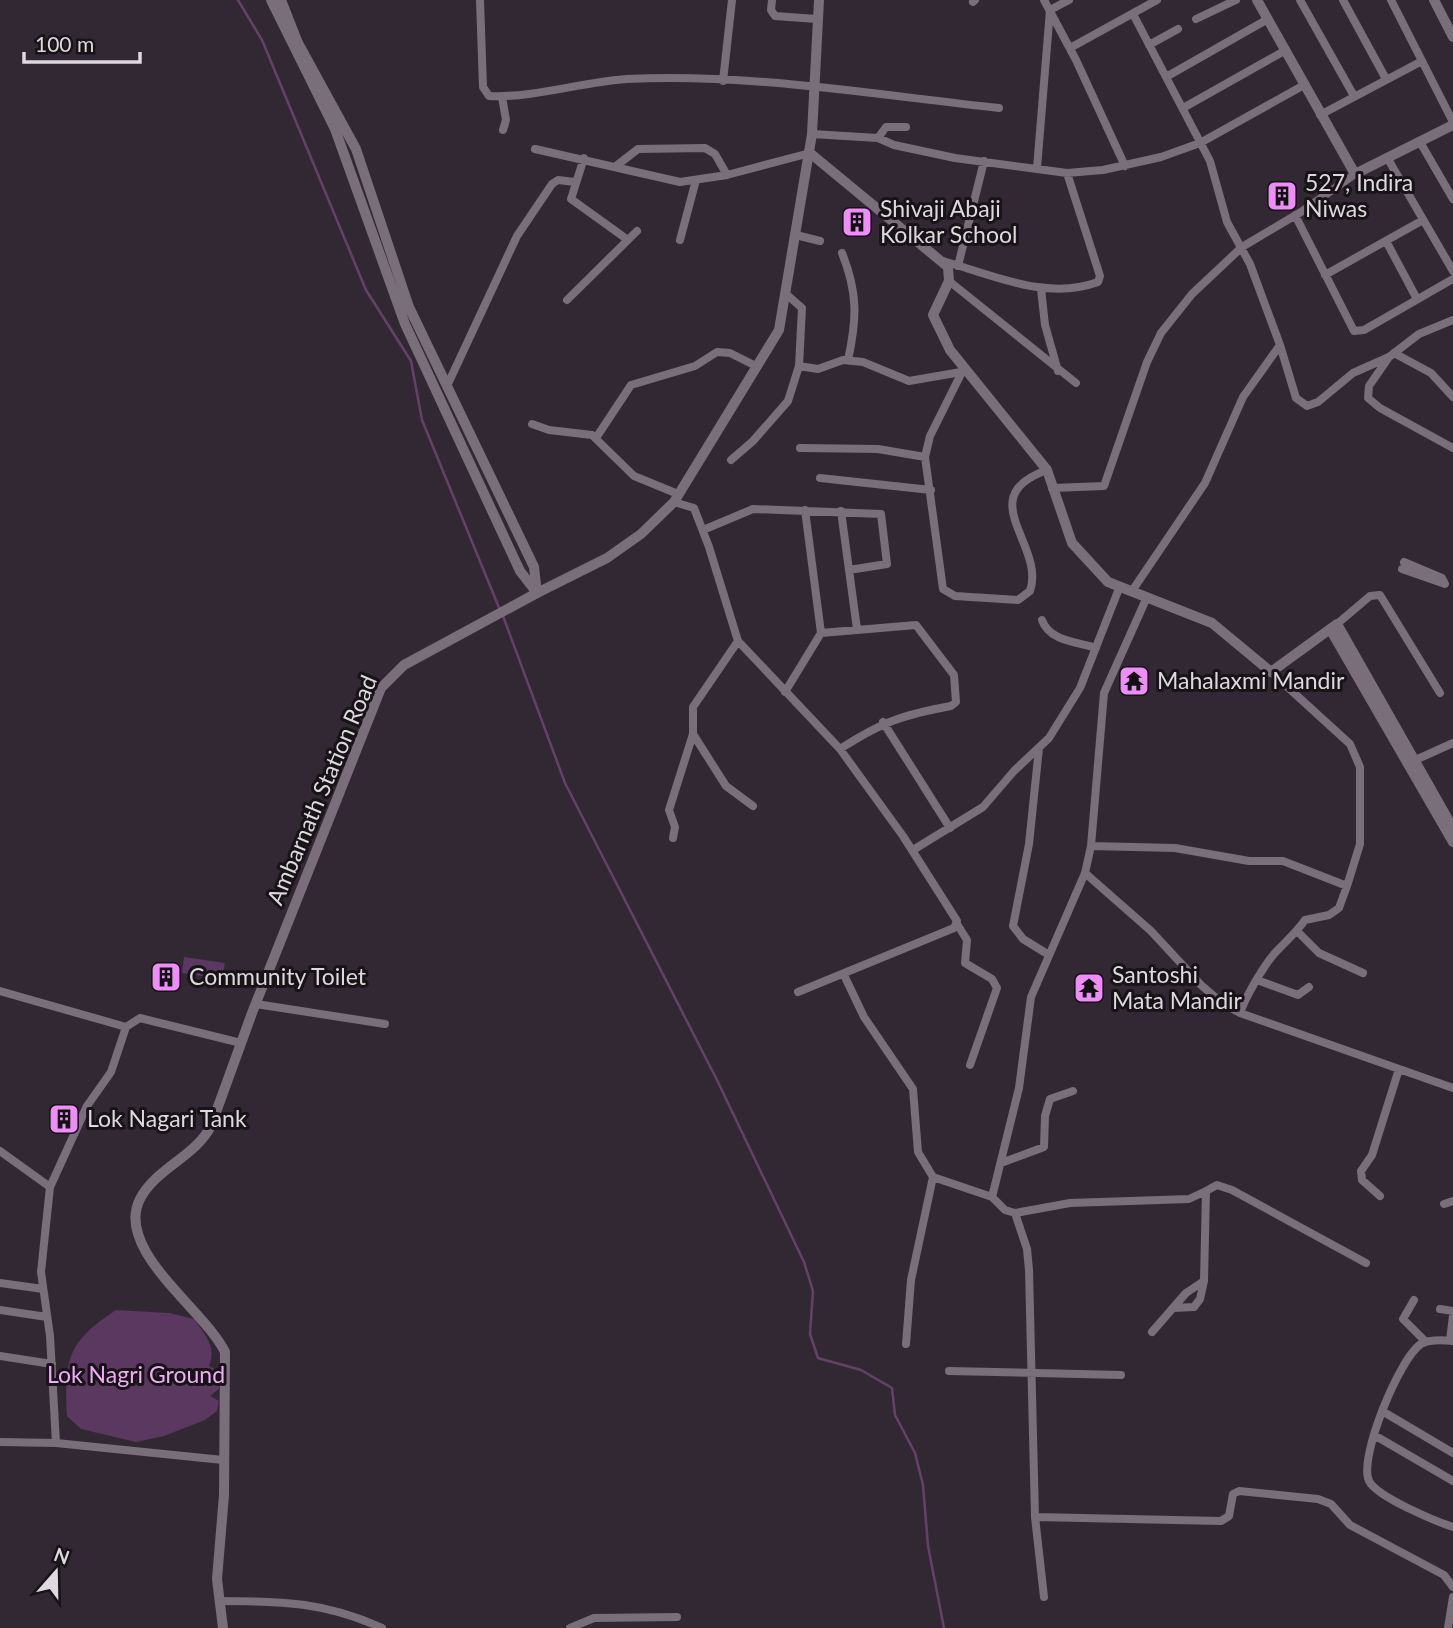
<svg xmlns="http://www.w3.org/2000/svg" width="1453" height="1628" viewBox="0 0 1453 1628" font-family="Lato,sans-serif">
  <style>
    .green { fill: #5b385f }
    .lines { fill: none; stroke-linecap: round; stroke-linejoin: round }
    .stream { stroke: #644268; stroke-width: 2.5 }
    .minor { stroke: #796e7a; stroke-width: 8 }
    .tertiary { stroke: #796e7a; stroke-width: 10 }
    .secondary { stroke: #796e7a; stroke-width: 10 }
    .labels { text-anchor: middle; stroke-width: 6; stroke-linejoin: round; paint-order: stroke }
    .poi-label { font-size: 23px; fill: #ded8df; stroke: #171317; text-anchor: start }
    .street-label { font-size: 23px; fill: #ded8df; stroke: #171317 }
    .park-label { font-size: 23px; fill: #efabf5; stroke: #171317 }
  </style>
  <rect width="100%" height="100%" fill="#322833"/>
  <!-- green -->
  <path class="green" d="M184 957 225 963 222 979 182 973Z
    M116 1310 169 1313 194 1319C205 1335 217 1346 209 1366L219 1371V1389L210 1396 219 1401 217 1411 205 1420 164 1436 136 1442 81 1429 67 1416C64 1360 67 1342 116 1310Z"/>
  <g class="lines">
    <!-- stream -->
    <path class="stream" d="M238 0 262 40 366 290 411 361 422 420 500 610
      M503 616 565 783 717 1080 804 1262 813 1291 810 1334 818 1358 861 1370 892 1388 895 1415 915 1453 923 1485 928 1546 944 1628"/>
    <!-- minor -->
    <path class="minor" d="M480 0 483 87 489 96C535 98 581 82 627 79 751 73 876 95 999 108
      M772 0 771 10 775 16 817 19
      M1044 0 1076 60 1125 166
      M1300 0 1354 96
      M1343 0 1386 79
      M1391 0 1453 122
      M973 2 975 0
      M1196 19 1236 0
      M1149 45 1178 29
      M1070 48 1157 0
      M1166 77 1268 19
      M723 81 732 0
      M502 97 506 120 503 130
      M1183 108 1286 50
      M1320 115 1422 61
      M812 134 878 138 894 145 955 158 1067 173 1103 170 1161 157 1200 143 1304 85
      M878 138 886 127H906
      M1420 142 1453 199
      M535 149 680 182 727 175 810 153
      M584 158 571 199 628 240
      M1388 159 1453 271
      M616 166 638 149 705 148 715 154 727 175
      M1037 168 1050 10 1069 0
      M1295 215 1354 331 1364 330 1453 279
      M796 235 820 241
      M680 240 696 180
      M1386 241 1417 299
      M842 253C858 293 857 319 848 360
      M943 261C993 275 1046 301 1098 282L1100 276 1067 173
      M958 266 984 161
      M1325 275 1423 220
      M949 281 1076 383
      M1041 289 1045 325 1058 371
      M786 294 802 308 799 366
      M567 300 637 231
      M1280 345 1296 398 1307 406 1318 402 1353 373 1389 357 1419 334 1453 320
      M1394 353 1431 373 1453 397
      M1389 357 1369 386 1368 398 1380 408 1453 448
      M447 386 517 236 552 184 558 180 575 182
      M532 424 549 430 592 435 634 476 678 494
      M596 438 631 385 695 366 717 352 730 353 756 366
      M800 448 878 449 925 457 943 589 955 596 1018 600 1030 591C1046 545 971 497 1047 470
      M925 457 930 436 963 370
      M731 460 753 441 788 401 799 366 818 369 843 360 863 362 909 381 961 372
      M820 478 931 490
      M1052 488 1104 486 1147 362 1161 333 1192 294 1242 247 1301 212 1355 174
      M674 502 694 508 709 547 738 641 840 749 903 836 957 921 954 928 798 992
      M805 510 821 633
      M841 511 857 629
      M703 530 753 509 881 514 887 564 849 570
      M1402 569 1445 584 1442 578 1404 562
      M1132 591 1205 483 1243 397 1280 345 1250 264 1227 222 1210 161 1133 14
      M1147 597 1104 693 1091 846 1085 873 1031 997 1019 1088 992 1197 1005 1210 1015 1213 1070 1203 1189 1199 1206 1191 1204 1281 1186 1293 1152 1332
      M1042 620C1049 641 1077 642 1096 648
      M1337 624 1370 596 1380 595 1440 693
      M785 692 821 633 916 625 954 675 956 702 951 706C902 715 882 722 840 749
      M883 722 950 828
      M693 734 726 786 753 806
      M1039 748 1029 844 1013 926 1023 939 1049 955
      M1411 762 1453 743
      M673 838 675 827 669 810 693 734V707L738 641
      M1091 846 1175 848 1249 861H1283L1347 886
      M913 850 983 807 1014 771 1049 738 1080 688 1120 586
      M1085 873 1151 931 1201 985 1222 1003 1240 1013 1453 1088
      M957 924 967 940 965 963 992 979 997 988 970 1065
      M1297 931 1319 953 1363 973
      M844 975 864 1017 913 1089 918 1152 933 1177 992 1197
      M1257 980 1298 995 1309 987
      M0 991 126 1027 140 1018 241 1043
      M256 1004 385 1024
      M1240 1013C1246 996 1263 967 1274 954 1285 942 1296 933 1305 920L1329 915 1339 908 1347 886 1360 844V767L1350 744 1271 672
      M0 1151 50 1187 41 1272 50 1336 56 1443
      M1001 1163 1044 1147 1045 1116 1050 1099 1073 1091
      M50 1187 87 1106 111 1072 126 1027
      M1206 1191 1217 1185 1232 1190 1366 1263
      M1380 1196 1362 1180 1361 1171 1372 1155 1399 1069
      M1444 1204 1453 1201
      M1015 1213 1027 1249 1029 1270 1035 1517 1044 1597
      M0 1283 43 1289
      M1414 1300 1403 1319 1426 1342
      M1174 1308 1194 1307 1200 1299 1204 1281
      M1440 1309 1453 1311
      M0 1310 47 1317
      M1450 1340 1453 1316
      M1453 1341C1443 1340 1430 1339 1421 1344 1400 1357 1358 1458 1369 1481 1377 1497 1435 1521 1453 1527
      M906 1344 911 1280 933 1177
      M0 1356 52 1364
      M949 1371 1121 1375
      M1382 1411 1453 1453
      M1374 1435 1453 1481
      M0 1442 56 1443 223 1460
      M1035 1517 1221 1521 1229 1516 1233 1494 1239 1491 1318 1499 1331 1504 1350 1525 1444 1575 1453 1587
      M220 1601C281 1601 326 1602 382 1628
      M570 1628 594 1618 677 1617
      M1448 1628 1453 1597"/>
    <!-- tertiary -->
    <path class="tertiary" d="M1257 0 1355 174 1453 125
      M1434 0 1453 37
      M810 153 948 267 949 281 933 315 950 350 1047 470 1072 543 1108 582 1212 623 1271 672 1337 624 1453 828
      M537 593 607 558 641 534 674 502 779 330 812 134 819 0
      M1330 629 1453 842"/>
    <!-- secondary -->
    <path class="secondary" d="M271 0 335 129 405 324 520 571 537 593
      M281 0 298 43 356 149 409 307 534 567 537 593
      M223 1628 217 1579 224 1495 225 1352C205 1310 114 1250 140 1199 156 1168 195 1157 211 1126L252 1013 381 688 404 665 537 593"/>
  </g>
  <!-- icons -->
  <defs>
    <g id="building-square" transform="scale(1.575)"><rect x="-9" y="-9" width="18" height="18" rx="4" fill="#ee8cf8" stroke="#171317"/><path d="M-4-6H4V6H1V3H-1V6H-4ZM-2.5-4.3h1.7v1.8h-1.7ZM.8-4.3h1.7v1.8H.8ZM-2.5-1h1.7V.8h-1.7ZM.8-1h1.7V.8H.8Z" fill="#111"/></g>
    <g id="temple-square" transform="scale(1.575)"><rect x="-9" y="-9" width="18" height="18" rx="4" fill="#ee8cf8" stroke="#171317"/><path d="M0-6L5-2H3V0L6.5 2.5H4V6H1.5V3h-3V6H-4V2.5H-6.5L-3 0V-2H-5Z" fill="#111"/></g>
  </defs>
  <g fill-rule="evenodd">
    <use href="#building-square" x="1282" y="196"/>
    <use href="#building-square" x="857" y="222"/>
    <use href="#temple-square" x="1134" y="681"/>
    <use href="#building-square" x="166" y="977"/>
    <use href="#temple-square" x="1089" y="988"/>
    <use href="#building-square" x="64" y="1119"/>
  </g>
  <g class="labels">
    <!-- poi labels -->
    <g class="poi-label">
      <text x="1305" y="191">527, Indira<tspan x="1305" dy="26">Niwas</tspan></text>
      <text x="880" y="217">Shivaji Abaji<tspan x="880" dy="26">Kolkar School</tspan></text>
      <text x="1157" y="689">Mahalaxmi Mandir</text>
      <text x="1112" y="983">Santoshi<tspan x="1112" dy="26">Mata Mandir</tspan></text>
      <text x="189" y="985">Community Toilet</text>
      <text x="87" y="1127">Lok Nagari Tank</text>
    </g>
    <!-- street labels -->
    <g class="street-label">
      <text transform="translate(322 790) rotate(-67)" y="8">Ambarnath Station Road</text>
    </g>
    <!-- park labels -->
    <g class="park-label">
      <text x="136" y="1383">Lok Nagri Ground</text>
    </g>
  </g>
  <!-- north arrow -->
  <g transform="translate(56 1572) rotate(20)" stroke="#171317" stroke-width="5" paint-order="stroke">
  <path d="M0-5L12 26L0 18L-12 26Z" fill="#ded8df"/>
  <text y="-10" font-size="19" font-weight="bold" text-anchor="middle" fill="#ded8df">N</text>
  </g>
  <!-- scale -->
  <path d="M24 52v10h116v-10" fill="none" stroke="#ded8df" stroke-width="3.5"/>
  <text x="35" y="52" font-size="21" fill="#ded8df" stroke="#171317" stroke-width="5" paint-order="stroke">100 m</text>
</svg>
